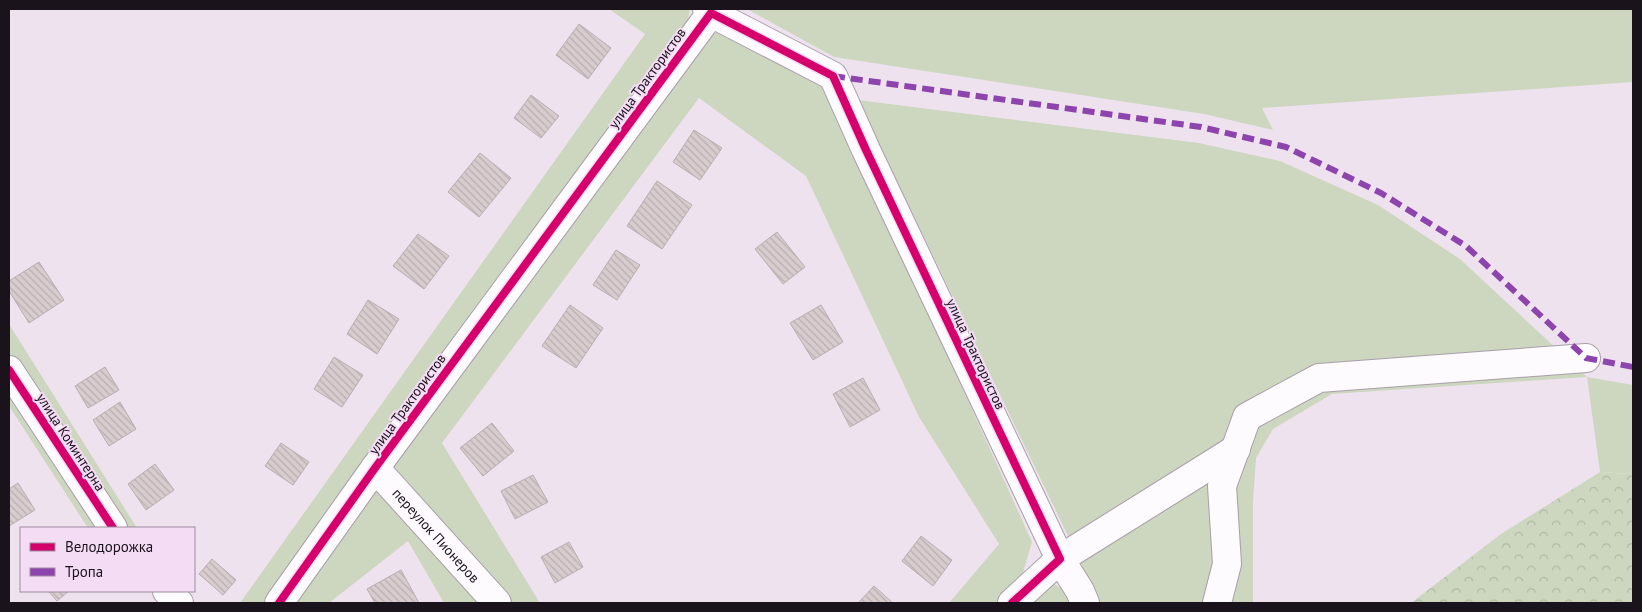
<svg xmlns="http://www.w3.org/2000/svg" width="1642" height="612" viewBox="0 0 1642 612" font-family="'PT Sans',sans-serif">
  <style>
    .grass { fill: #cdd7c0 }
    .forest { fill: url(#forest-crowns) }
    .building { fill: url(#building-back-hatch); stroke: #b9adb0 }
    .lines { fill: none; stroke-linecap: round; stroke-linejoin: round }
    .minor-casing { stroke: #a89ea9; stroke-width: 30 }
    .minor { stroke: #fdfbfd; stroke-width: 28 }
    .quiet { stroke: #8e44ad; stroke-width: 6; stroke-dasharray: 12 6; stroke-linecap: butt }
    .cycleway-casing { stroke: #f4dcf5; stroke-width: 11 }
    .cycleway { stroke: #d6006c; stroke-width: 8 }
    .labels { text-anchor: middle; stroke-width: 4; stroke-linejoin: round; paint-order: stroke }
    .street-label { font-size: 14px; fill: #1b131c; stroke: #f4dcf5 }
  </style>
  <defs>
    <pattern id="forest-crowns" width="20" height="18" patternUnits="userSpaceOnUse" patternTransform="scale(1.25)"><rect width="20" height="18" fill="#cdd7c0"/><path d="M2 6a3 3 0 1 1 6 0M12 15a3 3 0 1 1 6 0" fill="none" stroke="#afb8a4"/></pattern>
    <pattern id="building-back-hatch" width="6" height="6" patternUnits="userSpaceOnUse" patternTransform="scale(1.25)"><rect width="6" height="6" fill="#d8cccf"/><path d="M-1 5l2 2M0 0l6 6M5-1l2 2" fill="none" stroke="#b9aeb1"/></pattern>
  </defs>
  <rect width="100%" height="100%" fill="#efe2ef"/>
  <!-- grass -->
  <path class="grass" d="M609 9H690L686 30 369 460 265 603H240L645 34Z
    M747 9H1633V82L1262 108 1273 130 1204 114 834 57Z
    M723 32 823 80 1032 542 1019 586 1000 603H949L999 544 919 417 806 176 699 98 442 443 540 603H509L386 468 704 35Z
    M858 100 1199 143 1280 161 1378 205 1460 259 1587 377 1633 385V474L1600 472 1587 377 1332 394 1273 429 1256 458 1253 502V603H1098L1081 563Z
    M9 324 137 528H122L9 356Z
    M9 381 106 528H88L9 406Z
    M377 482 486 603H444L408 541 329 603H292Z
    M1051 582 1067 592 1072 603H1026Z"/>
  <!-- forest -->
  <path class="forest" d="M1600 472 1633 474V603H1411L1501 534Z"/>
  <!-- building -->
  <path class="building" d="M579 24 611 48 588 79 556 55Z
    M531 95 559 116 541 138 514 118Z
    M694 130 722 148 700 180 673 162Z
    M480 153 511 178 479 217 448 192Z
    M657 181 692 205 662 249 627 226Z
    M777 232 805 267 783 284 755 249Z
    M418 234 449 256 424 289 393 266Z
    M616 250 640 265 617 300 593 285Z
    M39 262 64 300 29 323 9 291V281Z
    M368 300 399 319 377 354 347 334Z
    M570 305 603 328 576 368 542 346Z
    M821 305 843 342 813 360 790 323Z
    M334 357 363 375 342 407 314 389Z
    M105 367 119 390 88 408 75 386Z
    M863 378 880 410 850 427 833 394Z
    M120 402 136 429 109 446 93 420Z
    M492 423 514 451 483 476 460 448Z
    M281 443 309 462 293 485 265 466Z
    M155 464 174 490 146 510 128 484Z
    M533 475 548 502 515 519 501 491Z
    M18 483 35 510 9 526V489Z
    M921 536 952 560 933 586 902 561Z
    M569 542 583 567 555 583 541 557Z
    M212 559 236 580 223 595 199 574Z
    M401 570 419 603H375L367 589Z
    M874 586 893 603H858Z
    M48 591H69L57 601Z"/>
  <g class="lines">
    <!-- minor casing -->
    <g class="minor-casing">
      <g id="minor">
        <path d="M707 9 711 13 833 76 866 150 1060 559 1080 591 1085 603"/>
        <path d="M9 370 113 528"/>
        <path id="s1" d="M375 468 497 603"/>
        <path d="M167 591 179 603"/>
        <path d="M279 603 375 468 711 13"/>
        <path d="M1012 603 1060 559 1236 449"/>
        <path d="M1217 603 1227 564 1222 486 1247 417 1319 378 1586 358"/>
      </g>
    </g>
    <!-- minor -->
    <use href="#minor" class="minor"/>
    <!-- quiet -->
    <path class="quiet" d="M833 76 1201 127 1286 147 1381 193 1466 246 1586 358 1633 367"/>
    <!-- cycleway casing -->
    <g class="cycleway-casing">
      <path id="cycleway" d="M9 370 113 528
        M279 603 375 468 711 13 833 76 866 150 1060 559 1012 603"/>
    </g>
    <!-- cycleway -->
    <use href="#cycleway" class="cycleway"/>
  </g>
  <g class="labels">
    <!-- street labels -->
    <g class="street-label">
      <text transform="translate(647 78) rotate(-54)" y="5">улица Трактористов</text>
      <text transform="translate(976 354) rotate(65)" y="5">улица Трактористов</text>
      <text transform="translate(407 404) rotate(-54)" y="5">улица Трактористов</text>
      <text transform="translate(71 442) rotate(57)" y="5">улица Коминтерна</text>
      <text dy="5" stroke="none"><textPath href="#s1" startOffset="91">переулок Пионеров</textPath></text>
    </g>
  </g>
  <!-- border -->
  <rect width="1642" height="612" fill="none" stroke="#1b131c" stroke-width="20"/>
  <!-- legend -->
  <rect x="20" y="527" width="175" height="65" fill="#f4dcf5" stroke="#9d8c9e"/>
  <rect x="30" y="543" width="25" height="8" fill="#d6006c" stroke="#9d8c9e"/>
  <text x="65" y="552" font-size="15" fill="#1b131c">Велодорожка</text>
  <rect x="30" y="568" width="25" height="8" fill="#8e44ad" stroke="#9d8c9e"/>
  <text x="65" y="577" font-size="15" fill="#1b131c">Тропа</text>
</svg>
